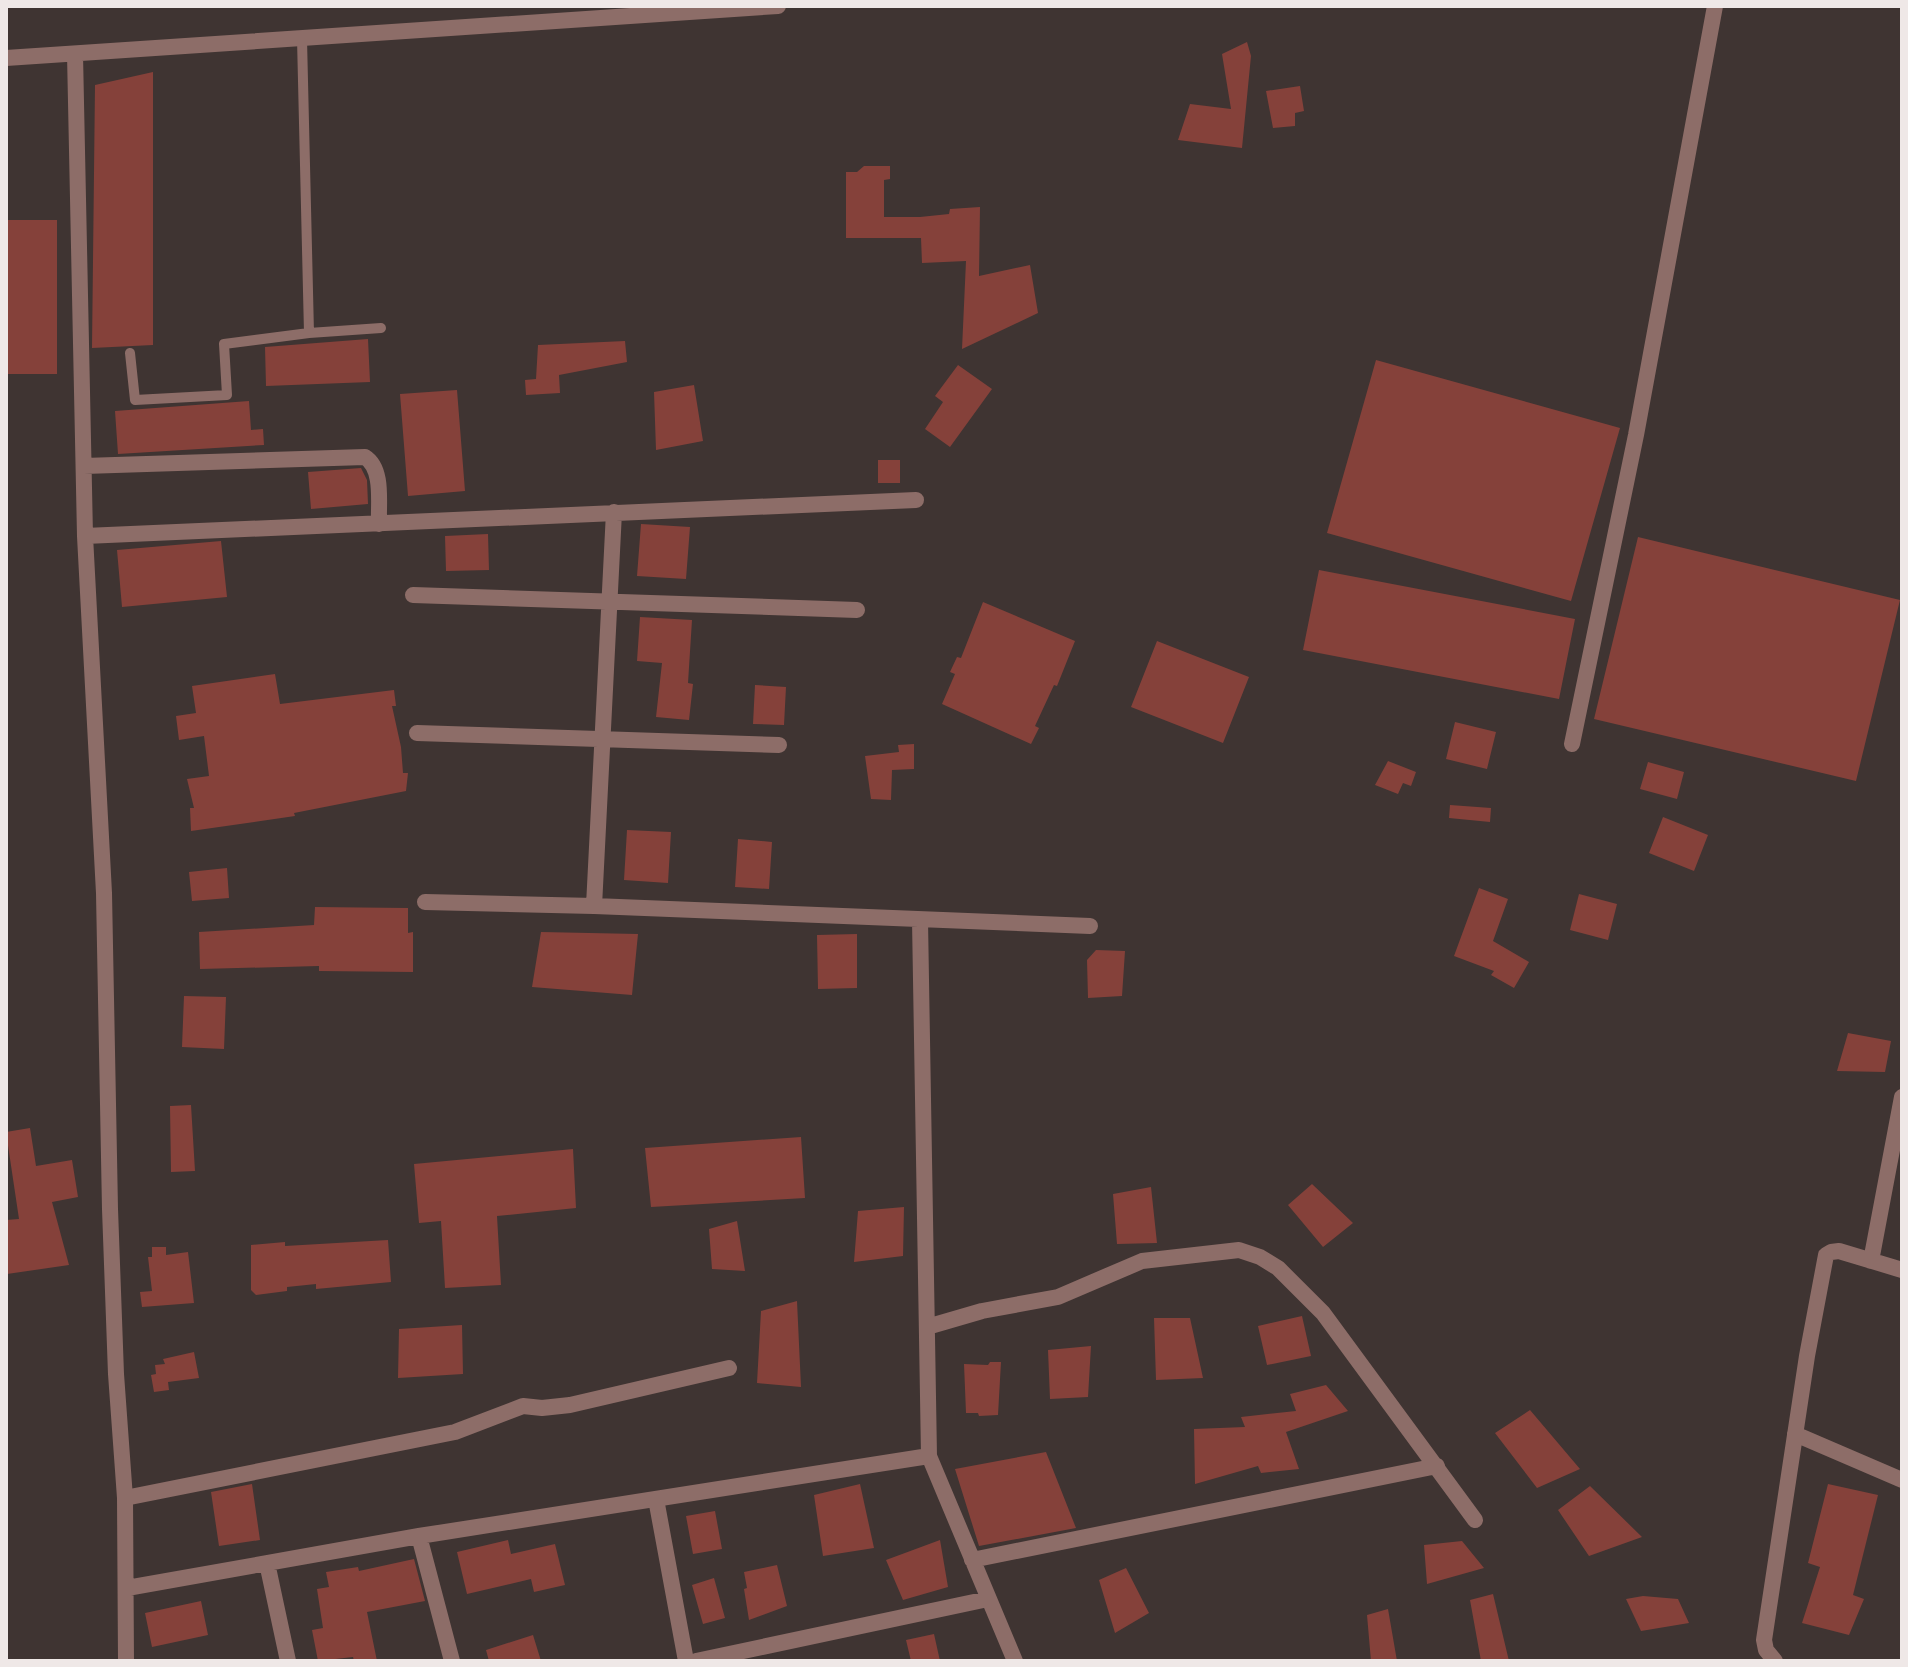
<svg xmlns="http://www.w3.org/2000/svg" width="1908" height="1667" viewBox="0 0 1908 1667" font-family="'Archivo Narrow',sans-serif">
  <style>
    .building { fill: #85413a }
    .lines { fill: none; stroke-linecap: round; stroke-linejoin: round }
    .lane { stroke: #8d6d68; stroke-width: 10 }
    .street { stroke: #8d6d68; stroke-width: 16 }
  </style>
  <rect width="100%" height="100%" fill="#3f3432"/>
  <!-- building -->
  <path class="building" d="M1247 42 1251 56 1242 148 1178 140 1190 104 1231 109 1222 54Z
    M153 72V345L92 348 95 85Z
    M1300 86 1304 111 1295 113V126L1273 128 1266 91Z
    M864 166H890V179L884 180V217H920L949 214 950 209 980 207 979 276 1030 265 1038 313 962 349 966 261 922 263 921 238H846V172H857Z
    M6 220H57V374H6Z
    M368 339 370 382 266 386 265 347Z
    M625 341 627 362 559 375 560 393 526 395 525 380 536 379 538 345Z
    M1376 360 1620 428 1571 601 1327 533Z
    M958 365 992 389 950 447 925 429 943 402 935 396Z
    M694 385 703 441 656 450 654 392Z
    M457 390 465 491 408 496 400 394Z
    M249 401 251 430 263 429 264 445 118 454 115 411Z
    M878 460H900V483H878Z
    M361 468 367 480 368 504 311 509 308 472Z
    M641 524 690 527 686 579 637 576Z
    M488 534 489 570 446 571 445 536Z
    M1638 537 1900 600 1856 781 1594 719Z
    M221 541 227 597 122 607 117 550Z
    M1319 570 1575 619 1559 699 1303 650Z
    M983 602 1075 641 1057 686 1054 685 1035 726 1039 728 1031 744 942 704 955 674 950 672 957 657 961 658Z
    M640 617 692 620 688 683 693 684 689 720 656 717 662 663 637 661Z
    M1157 641 1249 677 1223 743 1131 707Z
    M275 674 280 704 394 690 396 706H392L401 747 403 773H408L406 791 294 813 295 816 191 831 190 808H194L187 779 209 776 204 736 179 740 176 716 196 713 192 686Z
    M755 685 786 687 784 725 753 724Z
    M1455 722 1496 732 1487 769 1446 759Z
    M914 744V769L892 770 891 800 871 799 865 756 899 752 898 745Z
    M1388 761 1416 772 1411 786 1403 783 1398 794 1375 785Z
    M1648 762 1684 772 1677 799 1640 789Z
    M1450 805 1491 808 1490 822 1449 818Z
    M1663 817 1708 835 1694 871 1649 853Z
    M627 830 671 832 668 883 624 880Z
    M738 839 772 842 769 889 735 887Z
    M227 868 229 898 192 901 189 872Z
    M1479 888 1508 899 1493 941 1529 962 1514 988 1491 975 1494 971 1454 956Z
    M1579 894 1617 904 1608 940 1570 930Z
    M315 907 408 908V933L413 932V972L319 971V966L200 969 199 932 314 925Z
    M541 932 638 934 632 995 532 987Z
    M857 934V988L818 989 817 935Z
    M1096 950 1125 951 1122 996 1088 998 1087 960Z
    M184 996 226 997 224 1049 182 1047Z
    M1848 1033 1891 1041 1885 1072 1837 1071Z
    M191 1105 195 1171 171 1172 170 1106Z
    M30 1128 36 1166 72 1160 78 1197 52 1202 69 1265 7 1274 6 1220 19 1219 6 1132Z
    M801 1137 805 1198 651 1207 645 1148Z
    M573 1149 576 1208 497 1216 501 1285 445 1288 441 1221 419 1223 414 1164Z
    M1312 1184 1353 1223 1323 1247 1288 1205Z
    M1151 1187 1157 1243 1117 1244 1113 1194Z
    M904 1207 903 1256 854 1262 858 1211Z
    M737 1221 745 1271 712 1269 709 1229Z
    M388 1240 391 1282 316 1289V1284L287 1287V1291L256 1295 251 1290V1245L285 1242V1246Z
    M152 1247H166V1255L188 1252 194 1303 142 1307 140 1292 152 1291 148 1257H152Z
    M797 1301 801 1387 757 1383 761 1311Z
    M1302 1316 1311 1356 1267 1365 1258 1326Z
    M1154 1318H1190L1203 1378 1156 1380Z
    M462 1325 463 1374 398 1378 399 1329Z
    M1091 1346 1088 1397 1050 1399 1048 1350Z
    M194 1352 199 1378 168 1382 169 1390 154 1392 151 1375 156 1374 155 1365 165 1364 163 1359Z
    M990 1362H1001L998 1415 979 1416 978 1413H966L964 1364 988 1365Z
    M1326 1385 1348 1411 1286 1432 1299 1469 1261 1473 1258 1466 1195 1484 1194 1429 1245 1427 1241 1417 1296 1411 1290 1394Z
    M1530 1410 1580 1469 1537 1488 1495 1433Z
    M1046 1452 1076 1528 979 1546 955 1469Z
    M252 1484 260 1540 219 1546 211 1492Z
    M860 1484 874 1548 823 1556 814 1495Z
    M1828 1484 1878 1495 1853 1595 1864 1599 1849 1635 1802 1623 1820 1567 1808 1563Z
    M1590 1486 1642 1537 1589 1556 1558 1510Z
    M715 1511 722 1549 693 1554 686 1516Z
    M508 1540 511 1554 555 1544 565 1585 534 1592 531 1579 467 1594 457 1552Z
    M940 1540 948 1587 903 1600 886 1560Z
    M1462 1541 1484 1568 1427 1584 1424 1545Z
    M414 1559 425 1601 367 1612 377 1661H354L353 1657 318 1661 312 1630 323 1628 317 1589 329 1587 326 1572 358 1567 359 1571Z
    M777 1565 787 1606 749 1620 744 1589 747 1588 744 1572Z
    M1126 1568 1149 1613 1115 1633 1099 1580Z
    M714 1578 725 1618 703 1624 692 1585Z
    M1493 1594 1509 1661H1481L1470 1600Z
    M1643 1596 1678 1599 1689 1623 1641 1631 1626 1599Z
    M201 1601 208 1635 152 1647 145 1613Z
    M1388 1609 1397 1661H1371L1367 1615Z
    M934 1634 940 1661H911L906 1640Z
    M533 1635 541 1661H489L486 1650Z"/>
  <g class="lines">
    <!-- lane -->
    <path class="lane" d="M302 39 309 333 381 328
      M130 353 135 400 227 395 224 344 309 333"/>
    <!-- street -->
    <path class="street" d="M75 54 85 536 104 893 110 1209 116 1374 125 1498 126 1661
      M6 58 778 6
      M84 466 365 457C384 469 378 504 379 524
      M85 536 916 500
      M413 595 857 610
      M417 733 779 745
      M1572 744 1636 435 1715 6
      M425 902 594 906 1090 926
      M594 906 614 512
      M920 920 929 1456 1015 1661
      M1871 1261 1902 1097
      M927 1327 982 1311 1058 1297 1142 1261 1239 1250 1260 1257 1278 1268 1323 1313 1475 1520
      M1795 1434 1902 1480
      M125 1498 455 1432 523 1406 542 1408 570 1405 729 1368
      M656 1499 686 1661
      M419 1536 452 1661
      M972 1560 1437 1466
      M267 1563 288 1661
      M127 1588 419 1536 929 1456
      M696 1661 988 1599
      M1775 1661 1766 1650 1764 1640 1807 1356 1826 1255 1831 1252 1839 1251 1902 1270"/>
  </g>
  <!-- border -->
  <rect width="1908" height="1667" fill="none" stroke="#efe8e7" stroke-width="16"/>
</svg>
